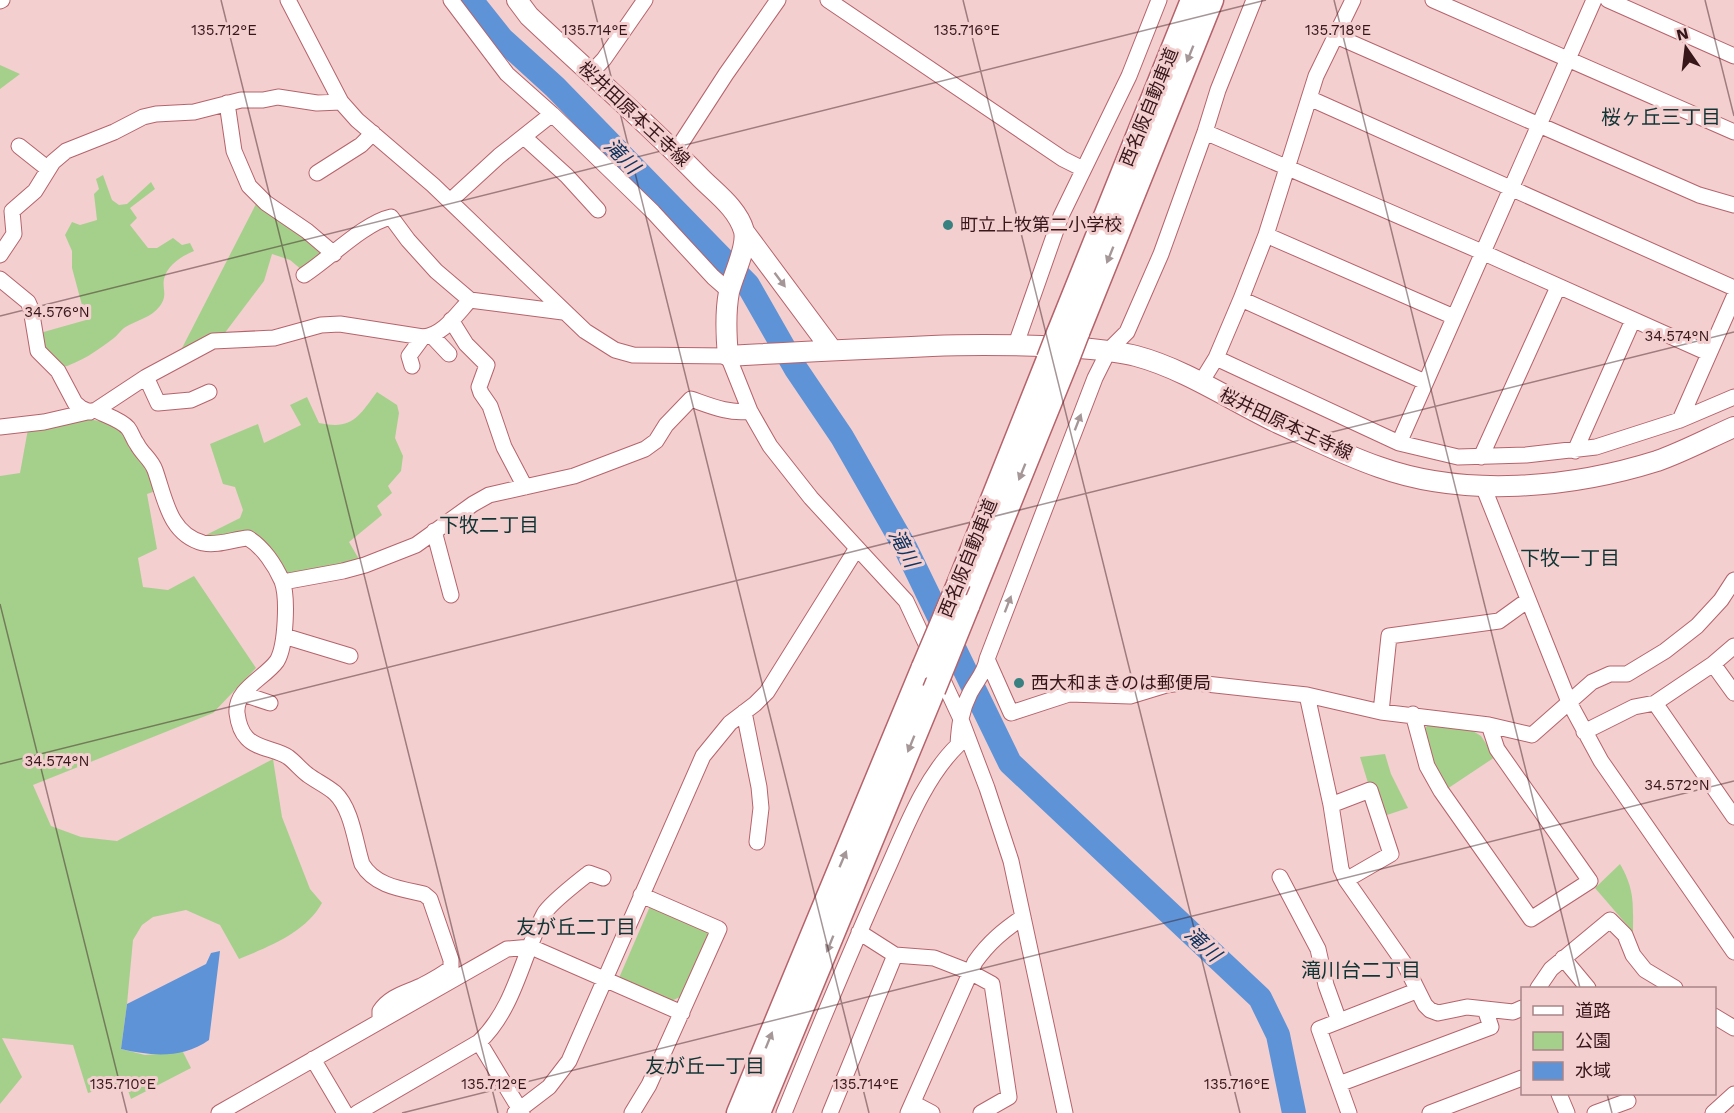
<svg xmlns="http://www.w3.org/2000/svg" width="1734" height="1113" viewBox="0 0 1734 1113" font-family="'Work Sans','Noto Sans JP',sans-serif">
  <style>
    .green { fill: #a5d08c }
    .water { fill: #5e94d7 }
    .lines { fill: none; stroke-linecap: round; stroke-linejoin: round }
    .river { stroke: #5e94d7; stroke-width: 24 }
    .minor-casing { stroke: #b5636b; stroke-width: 17 }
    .major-casing { stroke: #b5636b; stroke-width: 22 }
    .highway-casing { stroke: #b5636b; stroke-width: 25 }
    .minor { stroke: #fff; stroke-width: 15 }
    .major { stroke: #fff; stroke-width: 20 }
    .highway { stroke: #fff; stroke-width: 22 }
    .highway-bridge-casing { stroke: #b5636b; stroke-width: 25; stroke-linecap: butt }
    .highway-bridge { stroke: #fff; stroke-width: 22 }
    .oneway { fill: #a59698 }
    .ticks { fill: none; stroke: #37161a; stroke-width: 1.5; stroke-opacity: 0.45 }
    .poi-dot { fill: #398181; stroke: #f4cfd0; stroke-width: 2 }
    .labels { text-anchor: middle; stroke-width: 6; stroke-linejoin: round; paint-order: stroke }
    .street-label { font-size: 18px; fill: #37161a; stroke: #f4cfd0 }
    .poi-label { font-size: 18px; fill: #37161a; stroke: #f4cfd0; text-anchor: start }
    .neighbourhood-label { font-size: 20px; fill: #113434; stroke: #f4cfd0 }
    .water-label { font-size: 20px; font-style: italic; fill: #0e3460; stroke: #f4cfd0 }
    .ticks-label { font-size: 15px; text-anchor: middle; fill: #37161a; stroke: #f4cfd0; stroke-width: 6; stroke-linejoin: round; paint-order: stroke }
  </style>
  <rect width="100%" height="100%" fill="#f4cfd0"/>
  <!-- green -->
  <path class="green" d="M0 65 20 74 0 89Z
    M103 175 112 200 119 205 127 204 151 182 155 189 130 208 137 218 130 225 148 248H157L173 238 182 245 190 243 194 251C182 256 167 265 164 279 162 289 168 295 160 306 151 318 136 320 124 328 120 331 118 335 114 338 97 351 81 362 61 368L45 353 40 333 86 320 72 268V251L65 235 72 222 80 225 97 220 94 194 99 189 96 179Z
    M257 202 328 253 302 270 290 260 272 254 264 281 224 334 179 354Z
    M377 392 397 405 399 413 395 438 403 456 401 471 388 486 392 493 377 506 382 515 349 542 360 561 284 578 254 536 202 537 240 518 243 510 235 487 223 484 210 444 258 424 264 443 301 425 290 405 307 397 319 423C353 430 358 417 377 392Z
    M82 418 105 422 124 432 133 453 148 465 156 491 147 494 157 549 138 558 143 587 168 590 194 576 256 668 213 713 33 785 51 826 81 837 117 841 273 759 282 817 310 889 322 903C305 933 270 946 239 959L220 925 186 910 153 917 142 925 133 940 127 1004 121 1049 145 1055 183 1052 191 1068 131 1099 125 1082 88 1093 73 1045 2 1038 22 1077 0 1104V476L20 473 28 429Z
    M1428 725 1473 731 1481 736 1495 757 1447 789 1433 764 1422 731Z
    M1385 754 1391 774 1408 808 1384 816 1369 786 1360 757Z
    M1620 864C1635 890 1633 904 1633 932L1595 888Z
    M651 904 715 931 687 994 671 1001 619 978Z"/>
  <!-- water -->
  <path class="water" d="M220 951 209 1040C182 1059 151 1056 121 1049L127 1004 206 964 211 953Z"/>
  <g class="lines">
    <!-- river -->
    <path class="river" d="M471 0 502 39 555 87 748 285 796 369 842 437 906 549 1010 763 1260 998 1278 1035 1294 1113"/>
    <!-- minor casing -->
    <g class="minor-casing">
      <path id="minor" d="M288 0 341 102 357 120 433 185 585 331 615 350 633 355 728 356 750 411 770 446 811 498 906 601 960 717 987 788 1011 861 1065 1113
        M451 0 507 74 552 114 653 212 713 277 729 291
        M828 0 1063 159 1083 169
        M1353 0 1316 76 1266 235 1241 299 1425 382
        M1433 0 1734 132
        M1608 0 1734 56
        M0 1 2 0
        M1336 36 1699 195 1734 205
        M590 74 604 59 645 0
        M1309 98 1734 288
        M227 103 234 151 249 186 266 203 307 231 334 254
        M1205 132 1482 252 1708 353
        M524 137 567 176 598 210
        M19 146 48 169
        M676 151 726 74 778 0
        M317 173 361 145 373 133
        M450 201 499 156 552 114
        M1266 235 1454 317
        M0 255 14 234 12 211 35 191 53 162 66 151 114 132 143 117 156 114 194 112 241 100H263L278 97 317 103 341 102
        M304 275C329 259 364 223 391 217L408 240 436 271 470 300 563 312
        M0 279 28 302 31 309 38 351 58 371 75 403 81 408 90 412
        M451 320 466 344 487 365 479 387 481 393 490 406 504 447 525 487
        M432 336 449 354
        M1016 344 1061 216 1129 76 1159 0
        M1216 358 1399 443 1458 457 1526 455 1596 447 1680 420 1734 397
        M412 366 409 356 423 337
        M146 377 158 403 191 400 209 392
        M1200 384 1216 358 1241 299
        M96 410C106 416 120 419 128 428 132 433 133 439 137 444 142 454 151 459 155 470 165 498 169 534 203 543 218 546 234 539 248 538 263 547 275 565 282 581 288 597 286 646 277 661 265 678 235 689 237 713 238 721 241 732 247 738 257 749 276 749 288 757 295 762 301 770 308 775 316 781 327 786 335 793 352 809 355 842 362 864 375 886 401 889 424 894L430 899 451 960V968C442 975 431 981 421 986 406 993 390 996 380 1011V1021
        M1680 420 1734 297
        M0 427 44 422 96 410 146 377 213 341 274 338 321 325 340 324 423 337C443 335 456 315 470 300
        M1399 443 1594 0
        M1575 451 1633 320
        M1481 457 1558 287
        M1483 486 1569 702 1601 761 1734 952
        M434 531 451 595
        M283 582 343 571 365 565 416 545 473 504 489 495 574 476 645 449 656 441 666 425 691 399C711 406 729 414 750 411
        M284 636 350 656
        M987 659 1011 713 1069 694 1130 696 1166 685 1188 682 1307 695 1381 712 1489 725 1532 735 1592 682 1610 674H1627L1665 651 1697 626 1721 600 1734 580
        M1713 664 1734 693
        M243 694 270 703
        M1307 695 1331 805 1341 869 1346 880 1404 963 1425 1005 1430 1010 1438 1013 1467 1007 1513 1012 1522 1008
        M1655 703 1734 817
        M744 712 759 787 761 808 757 842
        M1381 712 1389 636 1499 621 1528 600
        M1413 714 1427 766 1441 791 1531 919 1590 881 1497 749 1489 725
        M1584 732 1634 707 1655 703 1713 664 1734 646
        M1331 805 1370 790 1391 854 1346 880
        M1280 877 1318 949 1326 985 1339 1021
        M859 932 895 955 934 958 970 972 992 984 1009 1097 981 1113
        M1563 958 1588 988
        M1538 988 1551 969 1610 920 1625 935 1633 955 1645 970 1675 988
        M1714 1016 1734 1028
        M479 1042 522 1113
        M313 1059 345 1113
        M1339 1084 1491 1027 1485 1009
        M1559 1094 1567 1113
        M913 1103 932 1113
        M219 1113 507 949 531 947 682 1013
        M357 1113 479 1042C515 1008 522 956 544 914 550 903 578 882 589 873L603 878
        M515 1113 549 1087 569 1061 703 756 730 723 755 704 767 692 857 548
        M632 1113 649 1085 719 929 641 895
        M784 1113C817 1032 850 952 886 872 905 830 924 778 958 745 959 726 961 711 970 693 976 681 985 673 987 659L1095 378 1109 350 1127 332 1161 254 1205 132 1218 90 1254 0
        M830 1113 895 955
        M908 1113 975 962C989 942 1004 930 1023 917
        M1349 1113 1319 1029 1416 991
        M1430 1113 1522 1078
        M1595 1113 1628 1101
        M1713 1113 1734 1094"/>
    </g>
    <!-- major casing -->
    <g class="major-casing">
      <path id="major" d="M517 0 529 16C585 69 644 120 698 175 714 192 737 207 744 231 748 247 733 275 729 292 725 313 726 334 728 356 796 352 864 349 932 346 978 344 1023 345 1068 347 1091 349 1114 350 1136 356 1185 369 1232 401 1278 423 1311 438 1344 455 1379 467 1465 498 1571 488 1657 461 1683 452 1709 438 1734 427
        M745 233 832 350"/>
    </g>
    <!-- highway casing -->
    <g class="highway-casing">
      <path id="highway" d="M1058 333 1192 0
        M1078 333 1212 0
        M959 582 1048 359
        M968 606 1068 359
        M738 1113 923 667
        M759 1113 934 690"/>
    </g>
    <!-- minor -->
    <use href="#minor" class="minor"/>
    <!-- major -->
    <use href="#major" class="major"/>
    <!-- highway -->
    <use href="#highway" class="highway"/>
    <!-- highway-bridge casing -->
    <g class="highway-bridge-casing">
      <path id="highway-bridge" d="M1048 359 1058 333
        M1068 359 1078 333
        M923 667 959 582
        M934 690 968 606"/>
    </g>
    <!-- highway-bridge -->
    <use href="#highway-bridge" class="highway-bridge"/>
  </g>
  <!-- one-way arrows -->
  <defs><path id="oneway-solid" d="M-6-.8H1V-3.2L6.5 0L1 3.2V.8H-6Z" transform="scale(1.5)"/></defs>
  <g class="oneway">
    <use href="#oneway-solid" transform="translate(1190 54) rotate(112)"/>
    <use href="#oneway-solid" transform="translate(1110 255) rotate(112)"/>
    <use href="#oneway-solid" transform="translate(780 280) rotate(53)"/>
    <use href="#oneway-solid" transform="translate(1078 422) rotate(-69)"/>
    <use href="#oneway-solid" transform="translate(1022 472) rotate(112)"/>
    <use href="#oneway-solid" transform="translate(1008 604) rotate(-69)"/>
    <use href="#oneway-solid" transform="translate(911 744) rotate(112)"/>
    <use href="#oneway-solid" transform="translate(843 859) rotate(-67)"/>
    <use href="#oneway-solid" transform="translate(830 944) rotate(112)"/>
    <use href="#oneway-solid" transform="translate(769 1040) rotate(-68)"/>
  </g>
  <!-- ticks -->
  <path class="ticks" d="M221 0 498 1113M592 0 869 1113M963 0 1240 1113M1334 0 1580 988M1705 0 1734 116M0 316 1266 0M0 604 127 1113M0 764 1734 332M1607 1094 1612 1113M402 1113 1734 781"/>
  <!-- markers -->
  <g class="poi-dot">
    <circle cx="948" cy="225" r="6"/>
    <circle cx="1019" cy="683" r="6"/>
  </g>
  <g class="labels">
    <!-- street labels -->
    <g class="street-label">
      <text transform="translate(1149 107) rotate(-68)" y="6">西名阪自動車道</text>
      <text transform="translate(634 114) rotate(43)" y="6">桜井田原本王寺線</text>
      <text transform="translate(1286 424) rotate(25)" y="6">桜井田原本王寺線</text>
      <text transform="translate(968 558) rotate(-68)" y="6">西名阪自動車道</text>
    </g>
    <!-- poi labels -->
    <g class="poi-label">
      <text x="960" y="231">町立上牧第二小学校</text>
      <text x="1031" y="689">西大和まきのは郵便局</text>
    </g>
    <!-- neighbourhood labels -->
    <g class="neighbourhood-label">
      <text x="1661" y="124">桜ヶ丘三丁目</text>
      <text x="489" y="532">下牧二丁目</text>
      <text x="1570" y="565">下牧一丁目</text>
      <text x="576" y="934">友が丘二丁目</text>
      <text x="1361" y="977">滝川台二丁目</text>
      <text x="705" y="1073">友が丘一丁目</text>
    </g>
    <!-- water labels -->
    <g class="water-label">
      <text transform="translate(622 156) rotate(46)" y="7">滝川</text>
      <text transform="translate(904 548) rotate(62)" y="7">滝川</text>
      <text transform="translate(1203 944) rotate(43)" y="7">滝川</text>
    </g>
  </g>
  <g class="ticks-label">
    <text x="224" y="35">135.712°E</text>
    <text x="595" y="35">135.714°E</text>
    <text x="967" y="35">135.716°E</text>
    <text x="1338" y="35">135.718°E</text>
    <text x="57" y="317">34.576°N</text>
    <text x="1677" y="341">34.574°N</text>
    <text x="57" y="766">34.574°N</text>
    <text x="1677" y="790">34.572°N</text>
    <text x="123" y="1089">135.710°E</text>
    <text x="494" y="1089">135.712°E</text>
    <text x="866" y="1089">135.714°E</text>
    <text x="1237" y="1089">135.716°E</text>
  </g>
  <!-- legend -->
  <rect x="1521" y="987" width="195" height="108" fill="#f4cfd0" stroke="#a88587" stroke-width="1.5"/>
  <rect x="1533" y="1006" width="30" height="9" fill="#ffffff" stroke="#a88587" stroke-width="1.5"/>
  <text x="1575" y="1017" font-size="18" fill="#37161a">道路</text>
  <rect x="1533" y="1032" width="30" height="18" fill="#a5d08c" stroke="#a88587" stroke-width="1.5"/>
  <text x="1575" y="1047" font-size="18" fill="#37161a">公園</text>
  <rect x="1533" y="1062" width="30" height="18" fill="#5e94d7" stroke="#a88587" stroke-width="1.5"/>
  <text x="1575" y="1077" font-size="18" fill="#37161a">水域</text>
  <!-- north arrow -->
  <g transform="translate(1686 48) rotate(346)" stroke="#f4cfd0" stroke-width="4.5" paint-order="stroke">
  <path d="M0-4.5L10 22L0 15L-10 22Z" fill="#37161a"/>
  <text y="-9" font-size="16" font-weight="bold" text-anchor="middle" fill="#37161a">N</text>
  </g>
</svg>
